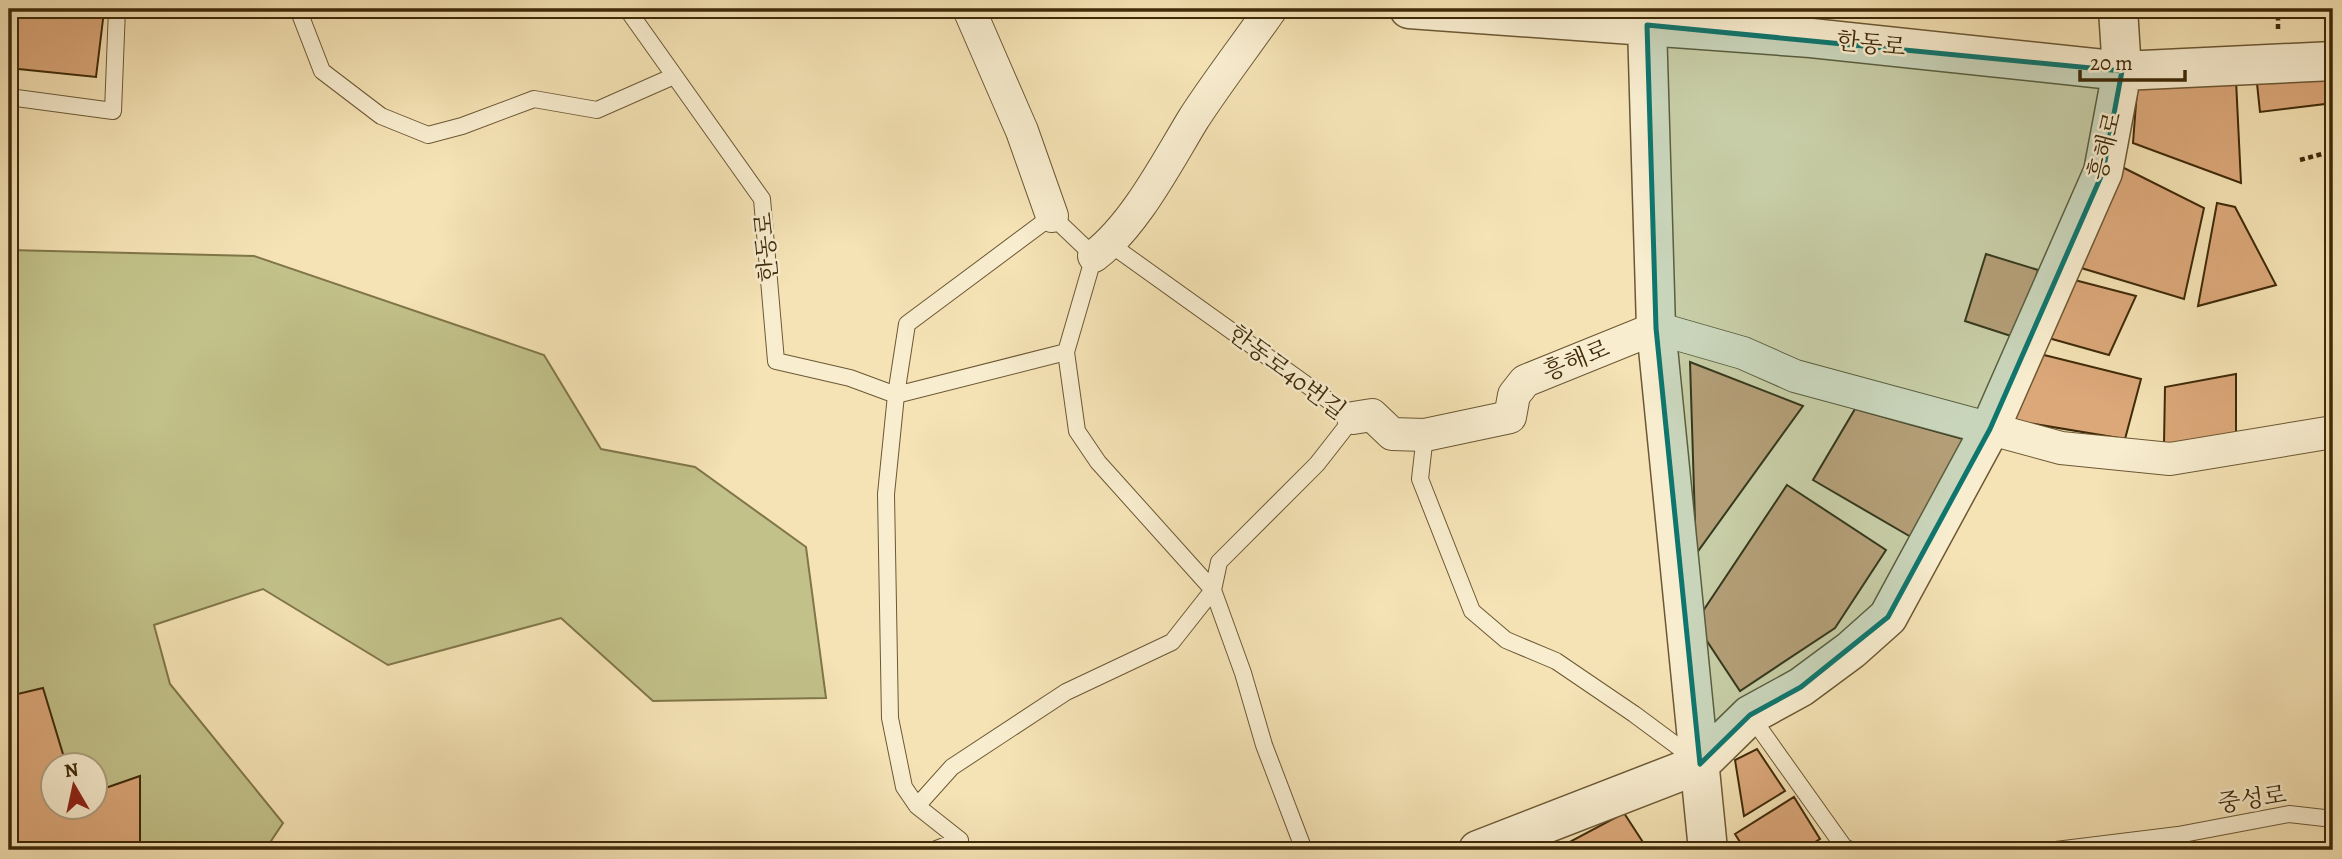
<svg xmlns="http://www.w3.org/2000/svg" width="2342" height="859" viewBox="0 0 2342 859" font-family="Alegreya,'Noto Serif KR',serif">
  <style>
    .green { fill: #c2c189; stroke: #807649; stroke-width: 2; fill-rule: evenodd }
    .building { fill: #dca87a; stroke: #3f2a09; stroke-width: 2 }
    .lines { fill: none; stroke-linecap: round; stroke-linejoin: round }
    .service-casing { stroke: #6c5834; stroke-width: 18 }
    .minor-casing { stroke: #6c5834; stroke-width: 34 }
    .tertiary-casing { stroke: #6c5834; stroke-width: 41 }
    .path { stroke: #3f2a09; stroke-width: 4.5; stroke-dasharray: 5 3.5; stroke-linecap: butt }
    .service { stroke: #f8edcf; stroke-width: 16 }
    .minor { stroke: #f8edcf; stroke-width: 32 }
    .tertiary { stroke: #f8edcf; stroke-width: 38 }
    .marked { fill: #0f766e; fill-opacity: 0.2; stroke: #0f766e; stroke-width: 5; stroke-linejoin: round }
    .labels { text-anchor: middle; stroke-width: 5; stroke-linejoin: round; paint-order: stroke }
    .street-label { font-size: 24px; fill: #3f2a09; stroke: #f8edcf }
  </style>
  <rect width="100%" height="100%" fill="#f5e3b5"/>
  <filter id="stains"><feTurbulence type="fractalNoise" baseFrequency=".00286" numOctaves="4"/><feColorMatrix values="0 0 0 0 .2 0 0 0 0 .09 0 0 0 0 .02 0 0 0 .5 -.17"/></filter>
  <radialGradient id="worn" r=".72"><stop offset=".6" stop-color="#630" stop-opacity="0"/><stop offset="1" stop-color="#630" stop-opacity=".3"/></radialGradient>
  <!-- green -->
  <path class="green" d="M9 250 254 256 544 355 601 449 695 467 806 547 826 698 653 701 561 618 388 665 263 589 154 625 170 684 283 823 265 850H9ZM52 764H94V806H52Z"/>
  <!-- building -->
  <path class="building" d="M9 9 104 11 96 77 9 68Z
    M2333 70V103L2260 112 2256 74Z
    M2138 77 2236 80 2241 183 2133 143Z
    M2120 166 2204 208 2184 299 2078 267Z
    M2217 203 2235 207 2276 285 2198 306Z
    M1986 254 2038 270 2017 338 1965 321Z
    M2063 277 2136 296 2109 355 2045 337Z
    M2036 353 2141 379 2125 439 2004 419Z
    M1690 362 1803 406 1696 554Z
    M2236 374V437L2164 444 2165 387Z
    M1855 409 1981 444 1923 544 1813 480Z
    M1787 485 1886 550 1835 628 1740 691 1695 623Z
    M43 688 66 764H52V806H94V792L140 776V850H9V696Z
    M1757 749 1785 791 1744 816 1735 760Z
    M1794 797 1820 839 1802 850H1745L1735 834Z
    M1624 813 1648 850H1562L1560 847Z"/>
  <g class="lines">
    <!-- service casing -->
    <g class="service-casing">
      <path id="service" d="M298 9 322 71 381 116 428 135 462 126 534 99 597 110 674 76
        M627 9 762 199 776 361 850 378 896 395
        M9 97 113 111 117 9
        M896 395 1066 352
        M1425 435 1420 479 1472 611 1506 640 1556 661 1634 714 1696 760
        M1750 715 1844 847 1851 850
        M917 806 952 767 1066 692 1172 642 1213 590 1219 562 1317 464 1353 418 1110 244
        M934 850 960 840 917 806 904 787 890 718 886 494 896 395 907 324 1052 216 1094 256 1066 352 1077 431 1098 462 1213 590 1243 673 1264 745 1304 850
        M2056 850 2178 835 2289 814 2333 819"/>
    </g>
    <!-- minor casing -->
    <g class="minor-casing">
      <path id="minor" d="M969 9 1022 131 1052 216
        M1094 256C1135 225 1167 162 1194 118 1218 81 1246 45 1271 9
        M1353 418 1372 415 1392 434 1425 435 1510 417 1514 395 1525 381 1656 328 1743 353 1795 376 2061 448 2170 459 2333 432"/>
    </g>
    <!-- tertiary casing -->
    <g class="tertiary-casing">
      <path id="tertiary" d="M1409 9 1811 38 2122 71 2333 61
        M1647 25 1656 328 1708 850
        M1478 850 1700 764 1750 715 1801 687 1851 650 1888 617 1990 429 2103 172 2122 71 2118 9"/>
    </g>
    <!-- path -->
    <path class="path" d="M2278 29V9
      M2300 160 2333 151"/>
    <!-- service -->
    <use href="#service" class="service"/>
    <!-- minor -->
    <use href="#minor" class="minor"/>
    <!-- tertiary -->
    <use href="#tertiary" class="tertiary"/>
  </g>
  <!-- marked area -->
  <path class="marked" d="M1647 25 2122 71 2103 172 1990 429 1888 617 1801 687 1750 715 1700 764 1656 328Z"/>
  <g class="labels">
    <!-- street labels -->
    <g class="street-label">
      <text transform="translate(1871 44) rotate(6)" y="8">한동로</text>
      <text transform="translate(2105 146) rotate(-76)" y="8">흥해로</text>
      <text transform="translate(766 247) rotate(-95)" y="8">한동로</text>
      <text transform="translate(1576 360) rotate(-22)" y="8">흥해로</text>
      <text transform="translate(1287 372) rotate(37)" y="8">한동로40번길</text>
      <text transform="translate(2252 799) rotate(-8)" y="8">중성로</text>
    </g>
  </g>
  <!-- margin -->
  <rect width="2342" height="859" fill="none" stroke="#f5e3b5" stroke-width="35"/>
  <rect x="10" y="10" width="2321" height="838" fill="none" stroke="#3f2a09" stroke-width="3.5"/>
  <rect x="18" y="18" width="2307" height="824" fill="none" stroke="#3f2a09" stroke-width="2"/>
  <!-- north arrow -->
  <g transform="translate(74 786) rotate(351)"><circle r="33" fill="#f8edcf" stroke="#ae9f80" stroke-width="2"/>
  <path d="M0-5L12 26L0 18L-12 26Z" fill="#8f2418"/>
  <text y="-10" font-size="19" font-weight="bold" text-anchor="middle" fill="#3f2a09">N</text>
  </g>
  <!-- scale -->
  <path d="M2080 70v10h105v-10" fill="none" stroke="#3f2a09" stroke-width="3.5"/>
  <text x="2090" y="70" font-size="21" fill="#3f2a09" stroke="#f8edcf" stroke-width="5" paint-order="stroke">20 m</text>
  <rect width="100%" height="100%" filter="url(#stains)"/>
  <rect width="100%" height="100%" fill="url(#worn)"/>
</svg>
